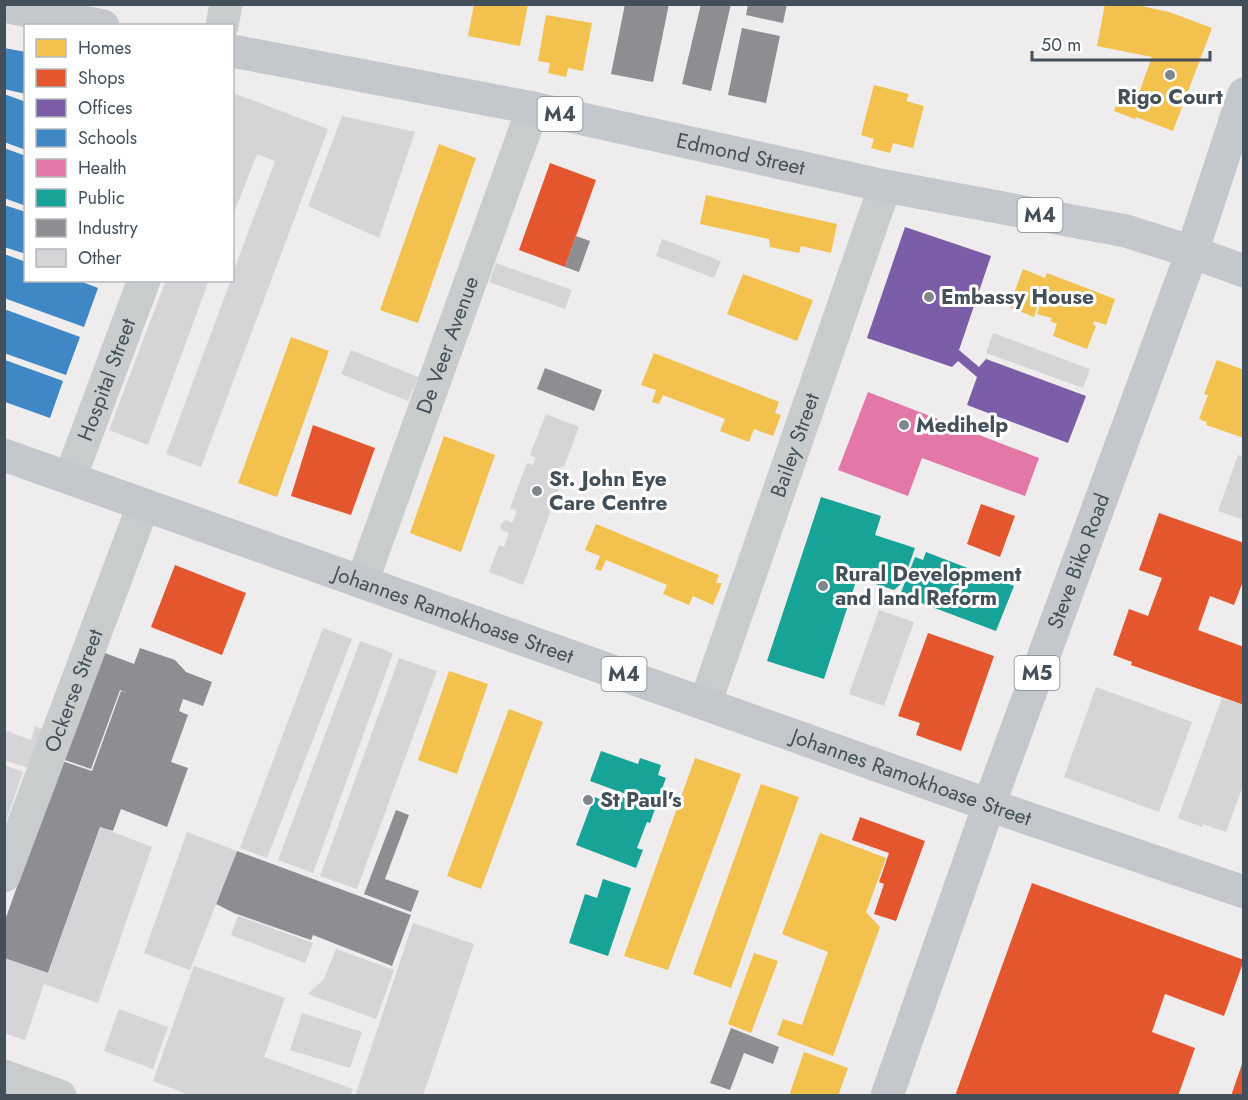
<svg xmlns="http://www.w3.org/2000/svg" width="1248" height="1100" viewBox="0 0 1248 1100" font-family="Jost,sans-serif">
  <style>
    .homes { fill: #f2c14e }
    .shops { fill: #e4572e }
    .offices { fill: #7b5ea7 }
    .schools { fill: #3f88c5 }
    .health { fill: #e377a8 }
    .public { fill: #17a398 }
    .industry { fill: #8d8d92 }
    .building { fill: #d5d4d7 }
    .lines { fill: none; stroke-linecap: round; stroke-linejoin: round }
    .minor { stroke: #c8cccd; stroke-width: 33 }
    .major { stroke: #c4c8cc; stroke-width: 33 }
    .poi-dot { fill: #7f878d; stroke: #fff; stroke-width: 2 }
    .labels { text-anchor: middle; stroke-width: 6; stroke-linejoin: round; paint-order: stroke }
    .shield { fill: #fff; stroke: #7b848c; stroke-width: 1.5 }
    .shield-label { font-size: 20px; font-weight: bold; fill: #43505a }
    .poi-label { font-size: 21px; font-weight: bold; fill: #43505a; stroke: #fff; text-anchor: start }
    .street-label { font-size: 21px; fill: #43505a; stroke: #fff }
  </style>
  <rect width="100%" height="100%" fill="#eeecec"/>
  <!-- homes -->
  <path class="homes" d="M474 4H528L520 46 468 36Z
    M1105 4H1132L1169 12 1212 28 1173 131 1136 117 1135 119 1114 111 1121 92 1137 98 1152 57 1097 46Z
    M546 15 592 23 583 71 568 68 566 77 548 73 550 63 538 61Z
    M874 85 909 94 906 101 924 106 913 148 893 143 890 153 871 148 874 139 861 135Z
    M439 144 476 158 418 323 380 310Z
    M706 195 837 224 831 253 801 246 799 253 770 247 769 239 700 224Z
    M1023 269 1045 278 1047 273 1115 299 1106 325 1094 321 1093 324 1096 326 1087 349 1053 336 1057 324 1050 321 1052 318 1037 314 1040 305H1038L1034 317 1009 307Z
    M743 274 813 300 797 341 727 314Z
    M291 337 329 351 277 497 238 483Z
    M654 353 779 402 775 413 781 415 773 436 754 429 749 442 720 431 725 419 663 395 659 404 652 402 656 390 641 385Z
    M1217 360 1244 370V438L1206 425 1207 422 1199 419 1208 395 1204 394Z
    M444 436 495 455 461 552 410 533Z
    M596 524 719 575 716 583H722L713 605 693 596 689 605 663 594 667 585 606 560 601 571 595 569 600 556 585 550Z
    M449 671 488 684 457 774 418 760Z
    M509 709 543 722 481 889 447 876Z
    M695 758 741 774 668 970 624 956Z
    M761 784 799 797 731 988 693 974Z
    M820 833 886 858 866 912 880 927 833 1056 777 1035 783 1019 802 1025 828 952 782 934Z
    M754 953 778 961 751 1033 728 1024Z
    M804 1052 848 1068 838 1096H789Z"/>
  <!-- shops -->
  <path class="shops" d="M550 163 596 180 565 267 519 250Z
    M313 425 375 448 351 515 291 496Z
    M981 504 1015 516 1000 557 967 544Z
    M1159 513 1244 543V579L1234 605 1210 596 1198 630 1244 647V705L1131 665 1132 662 1113 655 1129 609 1148 616 1162 578 1139 570Z
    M175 565 246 593 222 655 151 627Z
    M928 633 994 656 961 751 916 735 920 723 898 716Z
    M860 817 925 841 896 921 874 914 884 884 879 882 889 853 852 840Z
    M1032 883 1244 960 1224 1016 1165 994 1152 1032 1195 1048 1178 1096H955Z
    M1243 1061 1244 1096H1231Z"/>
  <!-- offices -->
  <path class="offices" d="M905 227 991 256 959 350 979 367 986 359 1086 396 1068 443 967 405 977 377 958 361 952 367 867 338Z"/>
  <!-- schools -->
  <path class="schools" d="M4 48 26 52V94L4 89Z
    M4 94 26 102V150L4 142Z
    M4 148 26 156V206L4 198Z
    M4 205 26 212V254L4 247Z
    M4 254 26 262V280H77L98 288 84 327 4 298Z
    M4 309 80 337 66 375 4 353Z
    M5 360 63 381 50 418 5 402Z"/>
  <!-- health -->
  <path class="health" d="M868 392 1039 458 1025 496 922 458 908 496 838 470Z"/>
  <!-- public -->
  <path class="public" d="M821 497 881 516 875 535 915 548 903 582 894 590 857 578 824 679 767 661Z
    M926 552 1014 586 996 631 900 595 915 557 923 560Z
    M601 751 638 764 640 758 661 765 658 775 666 778 656 805 590 781Z
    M606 791 655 809 650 823 647 822 637 848 643 850 636 868 576 845 594 797 603 800Z
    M603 879 631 888 608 956 569 943 585 894 597 898Z"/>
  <!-- industry -->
  <path class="industry" d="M625 4H669L653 82 611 74Z
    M701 4H731L711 91 682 84Z
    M748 4H787L783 23 746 15Z
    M742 28 780 36 766 103 728 95Z
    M576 236 590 241 579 272 565 267Z
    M545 368 602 390 594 411 537 389Z
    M140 648 175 660 186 672 212 682 203 706 183 699 179 711 188 715 171 762 188 768 167 827 121 809 113 831 100 827 48 973 4 958V923L42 817 56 784 62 761 92 771 121 691 127 693 120 690 91 769 62 759 105 653 134 664Z
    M396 810 409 815 385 879 419 891 411 912 364 894Z
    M237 851 411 915 392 966 313 935 311 940 234 913 216 904Z
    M731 1028 779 1047 773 1064 744 1053 730 1090 710 1083Z"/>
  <!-- building -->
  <path class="building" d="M236 94 328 129 201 467 166 454 231 280H232V275L275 161 257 154 232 218V102Z
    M342 116 415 132 379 238 308 206Z
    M662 239 721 261 714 278 656 256Z
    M496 263 572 290 565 309 489 282Z
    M166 280H209L148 445 109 430Z
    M993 333 1090 369 1083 388 986 353Z
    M351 350 418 377 408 401 341 374Z
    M546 414 579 427 564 467 561 466 559 473 564 475 523 585 489 572 499 545 504 547 509 533 502 530 500 525 506 520 512 523 517 511 510 508 527 463 533 465 536 458 530 455Z
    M1238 455 1244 457V520L1218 511Z
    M879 610 914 622 884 706 849 694Z
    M323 628 352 639 267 858 240 848Z
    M360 641 393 653 313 873 278 860Z
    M399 658 437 671 357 889 320 876Z
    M1096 687 1192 722 1159 812 1064 777Z
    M1222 698 1244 705V783L1226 832 1203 824 1202 827 1178 818Z
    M35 726 50 732 35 770 4 760V730L31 740Z
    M4 765 23 772 5 824H4Z
    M100 827 152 847 98 1003 44 984 25 1040 4 1033V958L48 973Z
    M187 832 237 851 190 970 144 953Z
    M238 916 313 943 305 963 231 935Z
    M413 923 474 944 423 1096H355Z
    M336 949 394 970 376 1019 308 994 324 979Z
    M194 966 285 998 264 1057 353 1089 350 1096H192L153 1081Z
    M119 1009 168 1027 153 1069 104 1051Z
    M302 1013 362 1032 350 1068 290 1050Z"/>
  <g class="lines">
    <!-- minor -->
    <g class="minor">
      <path d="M222 26 226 4"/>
      <path id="s1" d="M70 478 144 280"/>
      <path id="s2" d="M362 582 533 108"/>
      <path id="s3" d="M705 704 885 186"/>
      <path id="s4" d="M4 876 143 506"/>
      <path d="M4 1076 60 1096"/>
    </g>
    <!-- major -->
    <g class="major">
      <path d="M4 6 103 26"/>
      <path id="s5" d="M232 51 533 108 885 186 1126 231 1192 252 1244 271"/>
      <path id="s6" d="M4 455 989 805 1244 892"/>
      <path id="s7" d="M887 1096 989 805 1192 252 1244 94"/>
    </g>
  </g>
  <!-- markers -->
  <g class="poi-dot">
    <circle cx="1170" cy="75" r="6"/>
    <circle cx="929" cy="297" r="6"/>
    <circle cx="904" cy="425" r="6"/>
    <circle cx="537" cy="491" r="6"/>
    <circle cx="823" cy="586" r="6"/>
    <circle cx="588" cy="800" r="6"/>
  </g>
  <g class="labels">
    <!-- shield labels -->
    <g class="shield">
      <rect x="537.5" y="97" width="45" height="34" rx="4.5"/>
      <rect x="1017.5" y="198" width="45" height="34" rx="4.5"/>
      <rect x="1014.5" y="656" width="45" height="34" rx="4.5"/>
      <rect x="601.5" y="657" width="45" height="34" rx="4.5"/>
    </g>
    <g class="shield-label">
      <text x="560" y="121">M4</text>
      <text x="1040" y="222">M4</text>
      <text x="1037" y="680">M5</text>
      <text x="624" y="681">M4</text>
    </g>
    <!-- poi labels -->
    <g class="poi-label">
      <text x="1170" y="104" text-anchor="middle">Rigo Court</text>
      <text x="941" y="304">Embassy House</text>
      <text x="916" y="432">Medihelp</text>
      <text x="549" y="486">St. John Eye<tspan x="549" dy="24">Care Centre</tspan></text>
      <text x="835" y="581">Rural Development<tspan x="835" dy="24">and land Reform</tspan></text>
      <text x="600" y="807">St Paul's</text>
    </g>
    <!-- street labels -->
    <g class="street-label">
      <text dy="7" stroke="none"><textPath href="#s5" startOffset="519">Edmond Street</textPath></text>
      <text dy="7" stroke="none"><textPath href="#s2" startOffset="252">De Veer Avenue</textPath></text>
      <text dy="7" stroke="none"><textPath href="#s1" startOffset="105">Hospital Street</textPath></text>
      <text dy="7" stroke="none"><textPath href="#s3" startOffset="274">Bailey Street</textPath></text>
      <text dy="7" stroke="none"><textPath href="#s7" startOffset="568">Steve Biko Road</textPath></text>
      <text dy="7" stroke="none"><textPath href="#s6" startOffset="477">Johannes Ramokhoase Street</textPath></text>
      <text dy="7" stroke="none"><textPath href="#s4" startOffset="198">Ockerse Street</textPath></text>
      <text dy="7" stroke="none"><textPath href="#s6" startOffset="963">Johannes Ramokhoase Street</textPath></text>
    </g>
  </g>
  <!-- border -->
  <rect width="1248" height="1100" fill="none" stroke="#43505a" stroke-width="12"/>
  <!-- legend -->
  <rect x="24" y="24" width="210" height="258" fill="#ffffff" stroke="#b4b9bd" stroke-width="1.5"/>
  <rect x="36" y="39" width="30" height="18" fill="#f2c14e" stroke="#b4b9bd" stroke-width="1.5"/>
  <text x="78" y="54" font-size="18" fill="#43505a">Homes</text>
  <rect x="36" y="69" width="30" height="18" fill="#e4572e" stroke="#b4b9bd" stroke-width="1.5"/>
  <text x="78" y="84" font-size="18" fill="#43505a">Shops</text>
  <rect x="36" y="99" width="30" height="18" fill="#7b5ea7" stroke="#b4b9bd" stroke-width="1.5"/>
  <text x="78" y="114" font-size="18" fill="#43505a">Offices</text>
  <rect x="36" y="129" width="30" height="18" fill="#3f88c5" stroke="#b4b9bd" stroke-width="1.5"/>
  <text x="78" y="144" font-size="18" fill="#43505a">Schools</text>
  <rect x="36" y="159" width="30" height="18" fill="#e377a8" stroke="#b4b9bd" stroke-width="1.5"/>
  <text x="78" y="174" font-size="18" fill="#43505a">Health</text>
  <rect x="36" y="189" width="30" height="18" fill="#17a398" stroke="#b4b9bd" stroke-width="1.5"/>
  <text x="78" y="204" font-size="18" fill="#43505a">Public</text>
  <rect x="36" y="219" width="30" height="18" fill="#8d8d92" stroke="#b4b9bd" stroke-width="1.5"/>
  <text x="78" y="234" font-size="18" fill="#43505a">Industry</text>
  <rect x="36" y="249" width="30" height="18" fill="#d5d4d7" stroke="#b4b9bd" stroke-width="1.5"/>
  <text x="78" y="264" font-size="18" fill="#43505a">Other</text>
  <!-- scale -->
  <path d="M1032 51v9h178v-9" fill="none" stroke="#43505a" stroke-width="3"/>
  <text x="1041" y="51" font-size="18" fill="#43505a" stroke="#ffffff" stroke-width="4.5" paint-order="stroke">50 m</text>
</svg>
